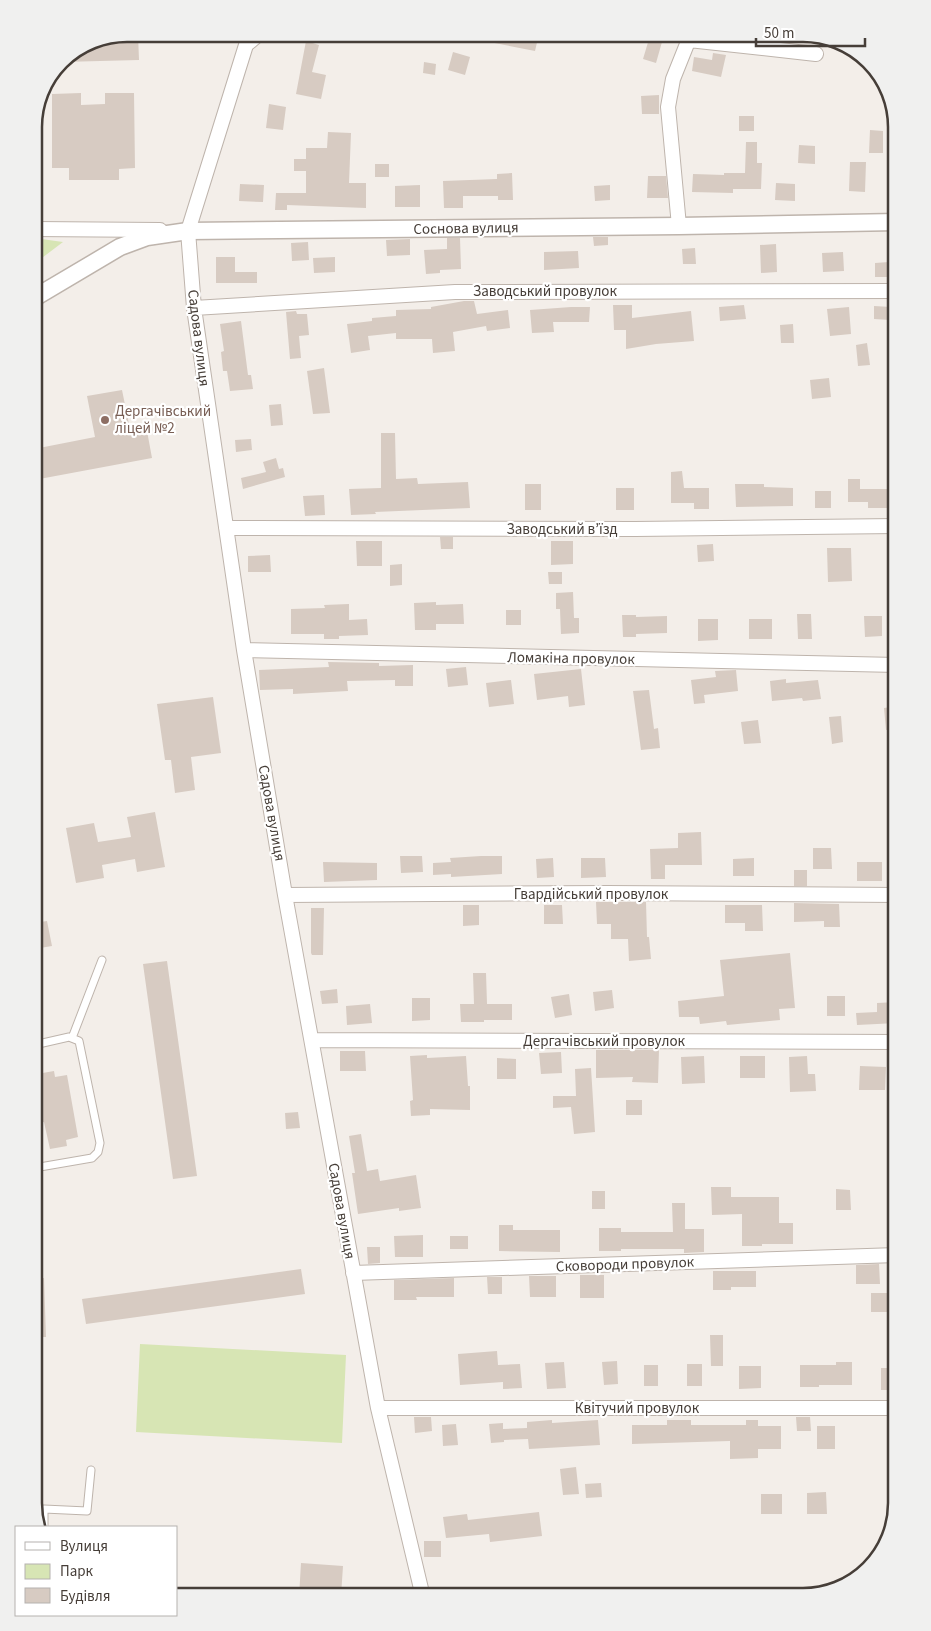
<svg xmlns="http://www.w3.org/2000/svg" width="931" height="1631" viewBox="0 0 931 1631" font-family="'Source Sans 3',sans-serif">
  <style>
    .green { fill: #d7e5b4 }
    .building { fill: #d7cbc2 }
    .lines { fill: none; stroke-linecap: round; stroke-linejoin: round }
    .service-casing { stroke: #beb4ac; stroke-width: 9 }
    .minor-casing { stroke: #beb4ac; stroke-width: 16 }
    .tertiary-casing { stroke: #beb4ac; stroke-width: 19 }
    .service { stroke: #fff; stroke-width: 7 }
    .minor { stroke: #fff; stroke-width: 14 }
    .tertiary { stroke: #fff; stroke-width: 16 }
    .education-dot { fill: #8d6e63; stroke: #fff; stroke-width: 2 }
    .labels { text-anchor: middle; stroke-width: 4.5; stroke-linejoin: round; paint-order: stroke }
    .street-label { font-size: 15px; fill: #463e38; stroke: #fff }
    .education-label { font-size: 15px; fill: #785e54; stroke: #fff; text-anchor: start }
    .rim { fill: none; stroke: #463e38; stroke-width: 2.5 }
  </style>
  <rect width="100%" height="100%" fill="#f3eee9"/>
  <!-- green -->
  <path class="green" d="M34 238 63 242 34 264Z
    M140 1344 346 1355 342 1443 136 1432Z"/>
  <!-- building -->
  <path class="building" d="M127 34H138L139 60 61 62 92 41Z
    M479 34H539L535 51 479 40Z
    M649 39 662 42 656 63 643 59Z
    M306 41 319 45 312 72 326 75 321 99 296 94Z
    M453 52 470 57 465 75 448 70Z
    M713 53 726 55 721 77 692 71 694 57 712 60Z
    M424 62 436 64 435 75 423 73Z
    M81 93V105L105 104V93H134L135 168 119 169V180H69V168H52V94Z
    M659 95V114H642L641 96Z
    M269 104 286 107 283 130 266 128Z
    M739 116H754V131H739Z
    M870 130 883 131V153H869Z
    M328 132 351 133 349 183H366V208L287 205V210H275L276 193H306V171H294V159H306V148H327Z
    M746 142H757V163H762L761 189H733V193L692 192 693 174 724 175V173H745Z
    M799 145 815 146V164L798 163Z
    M850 162H866L865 192 849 191Z
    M375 164H389V177H375Z
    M512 173 513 200H498V196H463V208H444L443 181 497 179V174Z
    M648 176H666L668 198H647Z
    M776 183 795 184V201L775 200Z
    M240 184 264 185 263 202 239 201Z
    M420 185V207H395V186Z
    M610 185V200L595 201 594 186Z
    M593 237H608V245L594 246Z
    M447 238H460L461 269 440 270V273L426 274 424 250 447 249Z
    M410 239V255L387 256 386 240Z
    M308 242 309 260 292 261 291 243Z
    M776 244 777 272 761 273 760 245Z
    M695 248 696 264H683L682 249Z
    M578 251 579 268 544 270V252Z
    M843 252 844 271 823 272 822 253Z
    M216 257H235V272H257V283H216Z
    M335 257V272L314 273 313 258Z
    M889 262V277H875V263Z
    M464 301H474L477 314 508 310 510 328 487 331 486 326 453 332 455 351 433 353 432 339H396V333L368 336 370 350 351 353 347 324 372 321V318L396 316V310L431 309V307Z
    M613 305H632V318L691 311 694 341 656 344 626 349V330H614Z
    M744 305 746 319 720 321 719 307Z
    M874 306 891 307 890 320 874 319Z
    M571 307H590L589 322H553L554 332 532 333 530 310Z
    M849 307 851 334 830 336 827 309Z
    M296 311 297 314H307L309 335 299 336 301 358 290 359 286 312Z
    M241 321 248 375H251L253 389 230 391 227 371H223L221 352 224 351 220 324Z
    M793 324 794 343H781L780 325Z
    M867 343 870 365 858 366 856 345Z
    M324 368 330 413 313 414 307 371Z
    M829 378 831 397 812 399 810 380Z
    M122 390 131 434 147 431 152 458 34 480V449L95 437 87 396Z
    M281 404 283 425 271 426 269 405Z
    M381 433H395L396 479 417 478 418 484 468 482 470 508 375 512 376 514 351 515 349 489 381 488Z
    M251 439 252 450 236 452 235 440Z
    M276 458 279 469 283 468 285 477 243 489 241 478 266 472 263 462Z
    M682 471 684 488H709V509H694V503H671V472Z
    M848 479H860V489H895V508H868V502H848Z
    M525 484H541V510H525Z
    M735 484H764V487L793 488V506L736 507Z
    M616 488H634V510H616Z
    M815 491H831V508H815Z
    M324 495 325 515 305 516 303 496Z
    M440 537H453V549H441Z
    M356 541H382V566H357Z
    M551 541H573V564L551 565Z
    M713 544 714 561 698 562 697 545Z
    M827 548H851L852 581 828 582Z
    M270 555 271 572H248V556Z
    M402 564V585L390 586V565Z
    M548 572H562V584H549Z
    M573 592 574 618H579V633L561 634 560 609H556V593Z
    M436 602V605L463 604 464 624H436V630H415L414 603Z
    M349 604V620L367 619 368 635 339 636V639H324V634H291V609L325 608 324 605Z
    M506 610H521V625H506Z
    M797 614H811L812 639H798Z
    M622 615H636V617L667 616V633L636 634V637H623Z
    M864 616H882V636L865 637Z
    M698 619H718V640L698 641Z
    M749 619H772V639H749Z
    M328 662 379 663V666L413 665V686H395V680L347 681 348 691 293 694V689L260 690 259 670 329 667Z
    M466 667 468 685 448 687 446 669Z
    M581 669 585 705 569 707 568 696 537 700 534 674Z
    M736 670 738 691 704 695 705 703 694 704 691 680 716 677 715 671Z
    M786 679V683L818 680 821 699 803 701 802 698 772 701 770 681Z
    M511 680 514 704 489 707 486 683Z
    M649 690 654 729 658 728 660 748 641 750 633 691Z
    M213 697 221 753 191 757 195 790 175 793 171 760H165L157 704Z
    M897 706V728L886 730 884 708Z
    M841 716 843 742 832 744 829 717Z
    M758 720 761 743 744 744 741 722Z
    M155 812 165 867 137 872 135 859 102 865 104 878 76 883 66 828 94 823 98 842 131 837 127 817Z
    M701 832 702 865H665V879H651L650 849 678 848V833Z
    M813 848H831L832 869H813Z
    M400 856H422L423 872 401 873Z
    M481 856H502V874L451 877V874L433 875V863L451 862 450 858Z
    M553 858 554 877 537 878 536 859Z
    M581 858H605L606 877 581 878Z
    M754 858V876H733V859Z
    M323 862 377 863V880L324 882Z
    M857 862H882V881H857Z
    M794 870H807V886H794Z
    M596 902H646L647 937H649L651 959 629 961 628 939H611V924H597Z
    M794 903 839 904 840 927H824V921L794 922Z
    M463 905H479V925L463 926Z
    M544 905H562L563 924H544Z
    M725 905H762L763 931H745V923H725Z
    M311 908H324L323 955H312L311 953Z
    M47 921 52 946 34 949V923Z
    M790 953 795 1008 779 1009 780 1020 727 1025 726 1021 700 1024 699 1017H679L678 1001 724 996 720 960Z
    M167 961 197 1176 173 1179 143 964Z
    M473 973H486L487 1004H512V1020H484V1022H461L460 1004H474Z
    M337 989 338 1003 322 1004 320 991Z
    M612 990 614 1008 595 1011 593 992Z
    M569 994 572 1015 555 1018 551 997Z
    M827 996H845V1016H827Z
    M412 998H430V1020L412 1021Z
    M897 1002V1023L857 1025 856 1013 877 1012V1003Z
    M370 1004 372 1023 347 1025 346 1006Z
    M596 1050H659L658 1083 632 1082 633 1077 596 1078Z
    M340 1051H365L366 1071H340Z
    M561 1052 562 1073 541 1074 539 1053Z
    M427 1055V1058L466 1056 468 1086H470V1110L430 1109V1115L411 1116 410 1101 413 1100 410 1056Z
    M704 1056 705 1083 682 1084 681 1057Z
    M740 1056H765V1078H740Z
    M807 1056 808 1074H815L816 1091 790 1092 789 1057Z
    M497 1058 516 1059V1079H497Z
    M860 1066 886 1067 885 1090H859Z
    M591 1068 595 1132 574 1134 571 1107 553 1108V1096H576L575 1069Z
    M54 1071 55 1077 67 1075 78 1137 66 1140 67 1146 50 1149 44 1122 34 1124V1101L42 1099 37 1074Z
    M626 1100H642V1115H626Z
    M298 1112 300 1128 286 1129 285 1113Z
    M361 1134 367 1171 378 1169 380 1181 416 1175 421 1208 399 1211V1208L358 1214 352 1173H355L349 1136Z
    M711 1187H731V1197H779V1223H793V1244H762V1246H742V1214L712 1215Z
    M836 1189 850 1190 851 1210H836Z
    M592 1191H605V1209H592Z
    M672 1203H685V1229H704V1252L684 1253V1249H621V1251H599V1228H621V1232H673Z
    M499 1225H513V1230H560V1252L499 1251Z
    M423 1235V1257H395L394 1236Z
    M450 1236H468V1249H450Z
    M367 1247H380V1263L368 1264Z
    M879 1264 880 1284H856V1265Z
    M301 1269 305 1294 86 1324 82 1299Z
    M713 1271H756V1287H731V1290H713Z
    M580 1275H604V1298H580Z
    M529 1276H556V1297H530Z
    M487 1277H502V1294H488Z
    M44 1278 46 1337H34V1279Z
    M454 1278V1297H416L417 1300H394V1280Z
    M871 1293H887V1312H871Z
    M710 1335H723V1366H711Z
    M497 1351 498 1365 520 1364 522 1388 503 1389V1382L460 1385 458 1354Z
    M617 1361 618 1384 604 1385 602 1362Z
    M564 1362 566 1388 547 1389 545 1363Z
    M836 1362H852V1385H819V1387H800V1365H836Z
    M687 1364H702V1386H687Z
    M644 1365H658V1386H644Z
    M739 1366H761V1388L739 1389Z
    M881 1368H897V1390H881Z
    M414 1417H431L432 1431 415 1433Z
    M796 1417H810L811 1431H797Z
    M552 1420V1423L598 1420 600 1445 529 1449 528 1439 504 1440V1442L491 1443 489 1424 503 1423V1429L527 1428V1422Z
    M667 1420H691V1425H746V1420H758V1426H781V1449H758V1458L730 1459V1441L632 1444V1425H667Z
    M456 1424 458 1445 443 1446 442 1425Z
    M817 1426H835V1449H817Z
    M576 1467 579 1494 563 1495 560 1469Z
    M601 1483 602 1497 586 1498 585 1484Z
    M826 1492 827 1514H807V1493Z
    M761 1494H782V1514H761Z
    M539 1512 542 1536 490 1542 489 1534 446 1538 443 1517 467 1514 468 1520Z
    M424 1541H441V1557H424Z
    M301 1563 343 1566 341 1596 299 1597Z"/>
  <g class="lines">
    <!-- service casing -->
    <g class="service-casing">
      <path id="service" d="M72 1038 102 960
        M34 1168 92 1158 98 1152 100 1143 79 1041 69 1037 34 1045
        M44 1527V1509L87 1511 91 1470"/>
    </g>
    <!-- minor casing -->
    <g class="minor-casing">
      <path id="minor" d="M259 34 246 45 188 231 194 308 244 650 285 895 378 1408 423 1597
        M689 40 816 54
        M679 226 668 107 673 79 691 34
        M34 229 160 230
        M194 308 455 292 897 291
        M226 528 635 529 897 526
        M244 650 897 665
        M285 895 607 893 897 895
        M312 1040 897 1042
        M353 1273 897 1255
        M378 1408H897"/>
    </g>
    <!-- tertiary casing -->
    <g class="tertiary-casing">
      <path id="tertiary" d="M34 298 120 247 147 237 188 231 679 226 897 222"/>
    </g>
    <!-- service -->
    <use href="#service" class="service"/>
    <!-- minor -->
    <use href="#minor" class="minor"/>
    <!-- tertiary -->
    <use href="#tertiary" class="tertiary"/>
  </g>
  <!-- markers -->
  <circle class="education-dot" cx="105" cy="420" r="5"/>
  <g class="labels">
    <!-- street labels -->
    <g class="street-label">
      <text transform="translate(466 228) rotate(-1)" y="5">Соснова вулиця</text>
      <text x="545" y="296">Заводський провулок</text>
      <text transform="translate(199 338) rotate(83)" y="5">Садова вулиця</text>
      <text x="562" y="534">Заводський в’їзд</text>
      <text transform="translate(571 658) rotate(1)" y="5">Ломакіна провулок</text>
      <text transform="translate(272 813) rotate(80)" y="5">Садова вулиця</text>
      <text x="591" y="899">Гвардійський провулок</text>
      <text x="604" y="1046">Дергачівський провулок</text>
      <text transform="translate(342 1211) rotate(80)" y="5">Садова вулиця</text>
      <text transform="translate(625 1264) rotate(-2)" y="5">Сковороди провулок</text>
      <text x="637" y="1413">Квітучий провулок</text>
    </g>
    <!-- education labels -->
    <g class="education-label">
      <text x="115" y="416">Дергачівський<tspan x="115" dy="17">ліцей №2</tspan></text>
    </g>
  </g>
  <!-- crop -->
  <path d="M0 0H931V1631H0ZM127 42H803A85 85 0 0 1 888 127V1503A85 85 0 0 1 803 1588H127A85 85 0 0 1 42 1503V127A85 85 0 0 1 127 42Z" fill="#f0f0ef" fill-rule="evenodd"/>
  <path class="rim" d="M127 42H803A85 85 0 0 1 888 127V1503A85 85 0 0 1 803 1588H127A85 85 0 0 1 42 1503V127A85 85 0 0 1 127 42Z"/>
  <!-- legend -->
  <rect x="15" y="1526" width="162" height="90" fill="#ffffff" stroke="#b5b2af"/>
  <rect x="25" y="1542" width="25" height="8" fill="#ffffff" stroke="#b5b2af"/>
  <text x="60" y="1551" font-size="15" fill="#463e38">Вулиця</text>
  <rect x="25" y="1564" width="25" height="15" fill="#d7e5b4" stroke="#b5b2af"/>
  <text x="60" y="1576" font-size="15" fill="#463e38">Парк</text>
  <rect x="25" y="1588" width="25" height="15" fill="#d7cbc2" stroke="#b5b2af"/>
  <text x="60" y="1601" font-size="15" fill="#463e38">Будівля</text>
  <!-- scale -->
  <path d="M756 38v8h109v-8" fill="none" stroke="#463e38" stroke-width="2.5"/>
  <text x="764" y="38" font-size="15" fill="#463e38" stroke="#ffffff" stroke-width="4" paint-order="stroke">50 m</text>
</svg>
